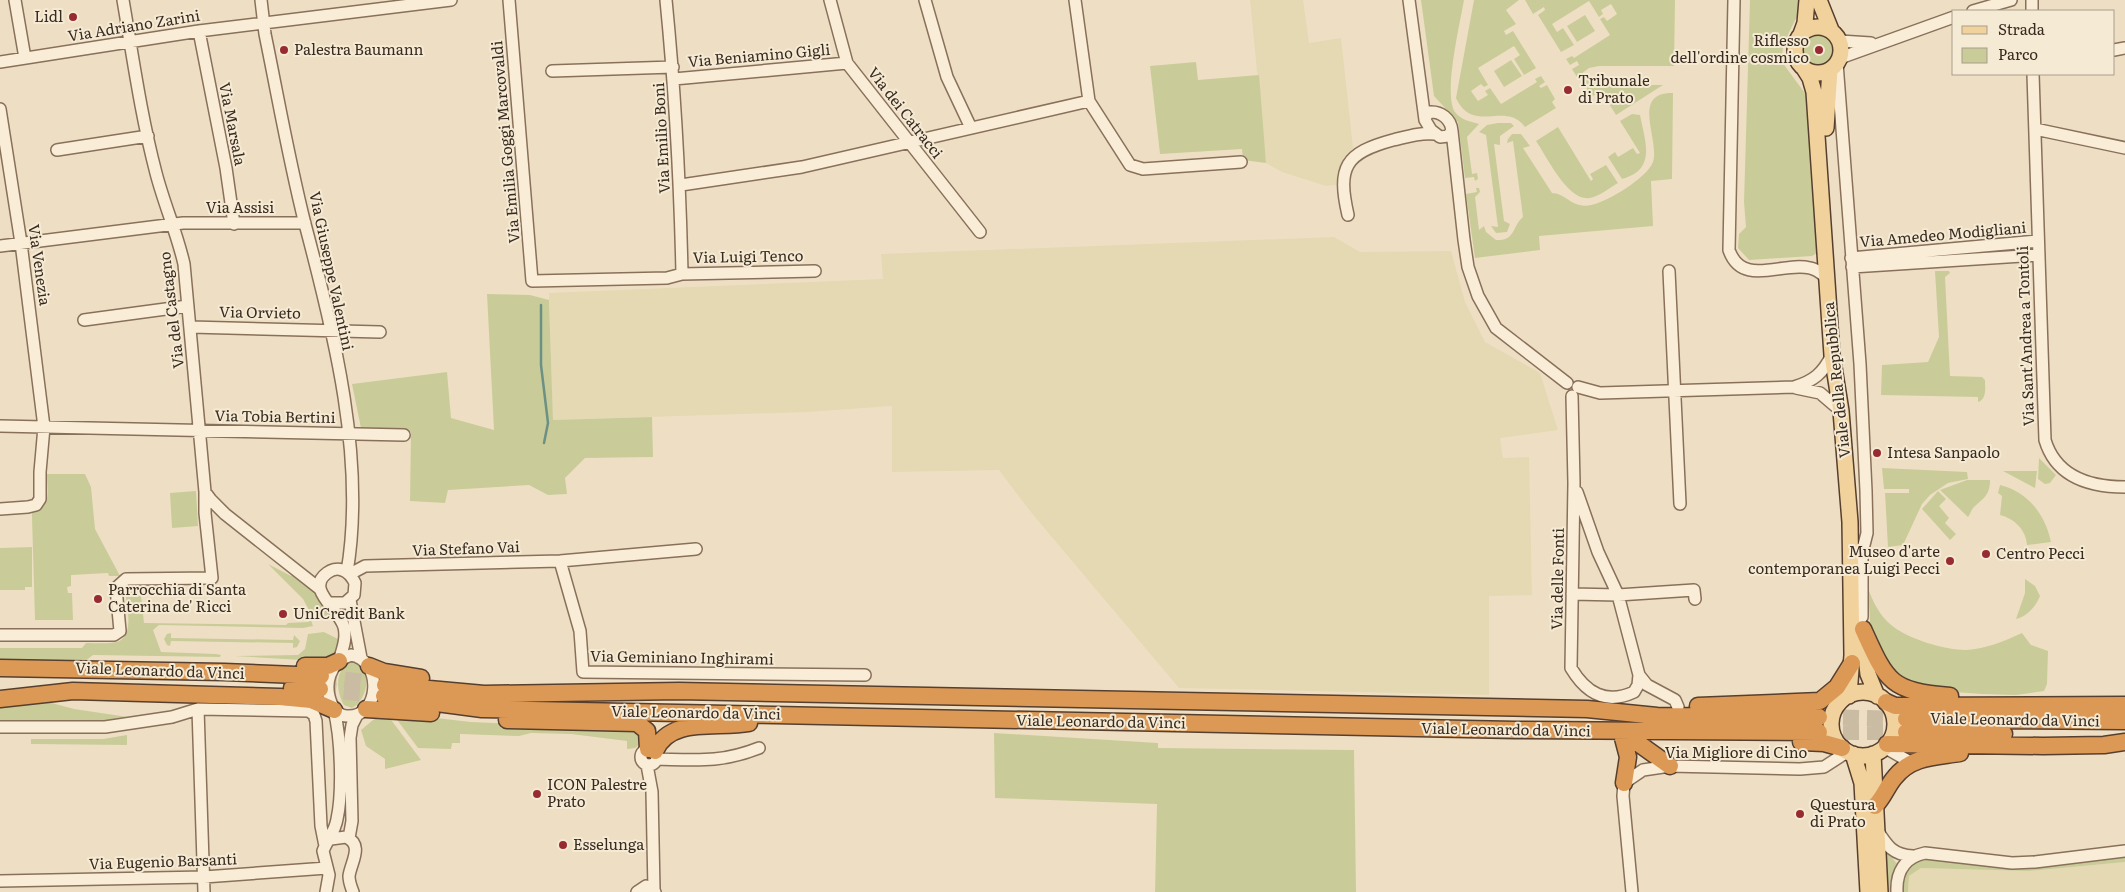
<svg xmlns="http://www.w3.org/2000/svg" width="2125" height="892" viewBox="0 0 2125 892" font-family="Literata,serif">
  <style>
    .farmland { fill: #e4d9b2 }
    .green { fill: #c9cc98 }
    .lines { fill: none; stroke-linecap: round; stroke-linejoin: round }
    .stream { stroke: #6d9085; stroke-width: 2.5 }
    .highway-tunnel { stroke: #cabba3; stroke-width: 16; stroke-dasharray: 16 8; stroke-linecap: butt }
    .minor-casing { stroke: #89705b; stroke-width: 14 }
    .major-casing { stroke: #573f2f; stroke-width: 18 }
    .highway-casing { stroke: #573f2f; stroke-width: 19 }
    .minor { stroke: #f9edd8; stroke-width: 11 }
    .major { stroke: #f1d29d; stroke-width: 15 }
    .highway { stroke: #dc9956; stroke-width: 16 }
    .poi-dot { fill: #972b32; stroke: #f5ead4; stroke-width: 2 }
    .labels { text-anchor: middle; stroke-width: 4; stroke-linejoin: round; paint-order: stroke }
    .poi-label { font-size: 15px; fill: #392a1f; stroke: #f5ead4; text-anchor: start }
    .street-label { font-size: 15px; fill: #392a1f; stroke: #f5ead4 }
  </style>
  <rect width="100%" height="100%" fill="#eedfc4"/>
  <!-- farmland -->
  <path class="farmland" d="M1250 0H1303L1309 43 1341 38 1353 148 1344 157 1336 185 1326 186 1282 172 1266 163Z
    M1334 237 1360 252 1451 251 1465 302 1485 342 1540 373 1558 430 1500 438 1503 458 1529 457 1532 595 1489 596V695L1179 688 1030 511 999 470 892 472V406L807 412 553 420 549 293 883 279 881 254Z
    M2125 862V892H1908L1909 876 1921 868 2029 871Z"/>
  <!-- green -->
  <path class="green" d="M1421 0H1464C1460 24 1443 94 1455 112 1461 120 1469 121 1479 124L1467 137 1472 174 1477 173 1478 179 1475 181 1474 177 1465 178 1458 122 1434 96Z
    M1474 0H1519L1506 10 1516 24 1504 31 1506 35 1513 31 1536 68 1524 75 1514 59 1520 55 1514 46 1478 68 1488 85 1484 87 1481 84 1471 91 1478 101 1488 95 1485 91 1490 88 1501 104 1537 82 1535 79 1541 76 1545 82 1539 86 1541 88 1547 85 1555 99 1552 102 1556 108 1525 127C1505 100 1473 135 1456 98Z
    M1525 0H1675L1674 66H1599L1589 68 1577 77 1572 69 1579 65 1577 61 1570 65 1566 59 1572 56 1574 58 1610 35 1600 19 1604 17 1607 21 1617 14 1611 4 1601 10 1603 14 1599 17 1589 1 1552 24 1557 32 1563 28 1574 45 1561 52 1538 15 1545 10 1544 7 1533 14Z
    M1750 0H1802C1798 24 1781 36 1782 62L1807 96 1817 239V253L1812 256 1749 260 1738 248 1739 234 1746 227 1744 202Z
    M1585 15 1595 31 1577 42 1567 26Z
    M1803 49a16 16 0 1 1 32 0a16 16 0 1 1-32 0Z
    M1511 60 1522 76 1504 87 1494 71Z
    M1196 62 1198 80 1259 75 1266 163 1243 160 1242 149 1160 154 1150 66Z
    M1586 78 1593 80 1598 78H1651V85H1663L1616 115 1601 91 1591 97 1583 81Z
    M1673 93 1672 179 1651 181 1653 226 1539 236 1540 250 1475 258 1466 194 1477 192 1476 188H1479L1480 192 1475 197 1479 230 1484 226 1486 232 1496 240C1516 241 1512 226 1523 217L1513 141 1507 143 1508 139 1512 134H1521L1530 146 1523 148 1552 193C1566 193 1572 209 1591 205 1607 202 1647 178 1653 162 1660 140 1630 92 1673 93Z
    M1632 114 1640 115C1645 141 1657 170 1622 179L1608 157 1615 152 1618 157 1633 148 1637 154 1640 153 1620 121Z
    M1498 123H1511L1514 126 1500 136V145L1494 144 1504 221 1510 224 1507 232 1496 233 1491 226 1498 227 1486 135 1479 132 1487 125Z
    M1558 127 1591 181 1593 179 1590 174 1606 165 1618 183C1609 188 1600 196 1590 198 1568 202 1547 157 1536 141Z
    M1935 271H1949L1950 273 1945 277 1950 376 1982 377 1985 380C1985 388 1987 399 1978 402V397L1881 395 1882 365 1928 362 1939 337Z
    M487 294 530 295 549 300 553 420 652 417 653 457 585 458 565 478 567 494 548 495 529 485 448 490 445 503 410 501 411 432 361 428 352 384 447 372 451 418 494 430Z
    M2039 458 2056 475 2050 483 2045 484 2038 479Z
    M1882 468 1967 472 1968 479 1948 483 1930 495 1922 504 1903 545 1888 547 1885 493H1909V489H1884Z
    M2003 471H2037L2035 488Z
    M47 474H85L91 487 95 529 120 576H109L108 573 71 575V586L67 587 68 593H72L73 620H35L32 517V513C52 509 47 490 47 474Z
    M1967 480H1990C1990 495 1984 498 1974 507 1971 510 1971 513 1968 517L1940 490Z
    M2000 485C2028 492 2045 514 2051 542L2027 545C2026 530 2015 519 2000 515L2002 496 1998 493Z
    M196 491 198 526 172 528 170 493Z
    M1938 491 1946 499 1939 506 1949 518 1945 523 1956 534 1950 540 1922 509Z
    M32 547V587H25V590H0V548Z
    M268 564 291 576 293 574 314 590 320 603 336 619H314L303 599Z
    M2025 579 2035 586 2040 596C2036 606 2027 617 2016 619L2025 593Z
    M140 586 144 623 286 625 288 623 309 622 308 612 313 626 303 628 159 625 153 630 161 652 216 654 221 655 220 657 93 655 84 662 0 661V648H82L86 643C95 643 108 644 117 642 136 636 126 601 124 587Z
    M1868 588C1873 602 1879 614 1890 624 1907 639 1945 650 1966 650 1986 649 2004 641 2022 633L2031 645 2048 651 2047 684 2044 691 2016 695 1982 694 1913 689 1894 680 1871 639Z
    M324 632 340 640 337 653 320 661 234 656 298 655 305 649 308 634Z
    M171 633V638L293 640 294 635 300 641 297 647 293 648V643L171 641 170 646 167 645 164 639 167 634Z
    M351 662C374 662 369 700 352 708L344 705C336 692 334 669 351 662Z
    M37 699 74 709 128 717 103 721 0 722V701Z
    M392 713 471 722 639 730 640 744 635 748 627 749V741L571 734 531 733 519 736 460 734V743H452L451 749 418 748Z
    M380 717H389L421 760 385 769V759L366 746 361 730 373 720Z
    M994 733 1158 743V748L1354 750 1356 892H1155L1157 804 995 798Z
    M127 735V745L31 744V739H103Z
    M1883 847 1898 865 1891 881V892H1885Z
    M2125 854V862L2029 871 1921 868 1909 876 1908 892H1902L1901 879 1908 866 1923 857 1960 860Z"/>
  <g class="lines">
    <!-- stream -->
    <path class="stream" d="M541 305V365L548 423 544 443"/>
    <!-- highway-tunnel -->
    <path class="highway-tunnel" d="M321 676 385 685
      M320 689 384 696
      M1819 717 1906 719
      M1819 732H1906"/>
    <!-- minor casing -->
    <g class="minor-casing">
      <path id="minor" d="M15 0 25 58
        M123 0C133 58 141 116 156 173 164 204 177 233 184 264L205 492 211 500 225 514 320 589
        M261 0 265 34C278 97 289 161 305 224 334 333 366 460 347 572
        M509 0 532 281 667 278 682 274 815 271
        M666 0C675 91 680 182 682 274
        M830 0 847 63 980 232
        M925 0 947 77 971 128
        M1075 0 1089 101 1130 165 1143 169 1241 162
        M1409 0 1425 120 1431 130 1440 137 1448 136 1452 131C1451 119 1441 111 1429 112L1425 118
        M1734 0 1729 250C1742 288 1783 261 1810 268 1817 269 1822 274 1827 278
        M2032 0V11
        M1973 11 2011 0
        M199 31 226 168 234 224
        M1840 41 1871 43
        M2114 50 2125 48
        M1840 58 1954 17
        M0 62 199 31 451 0
        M1837 63 1860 364 1866 491 1867 533 1862 553V617
        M552 71 673 67
        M2033 74 2045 440C2056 477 2090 487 2125 487
        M674 79 847 63
        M0 109 21 243 44 427 40 472V499L36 505 28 507 0 509
        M2035 129 2125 148
        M1452 131 1464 240 1468 267 1478 296 1496 328 1567 383
        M57 150 148 136
        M681 185 802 167 1089 101
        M1348 215C1337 167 1345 153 1393 140 1406 137 1420 132 1435 134
        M0 246 183 223H305
        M1851 258 2038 241
        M1852 267 2039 255
        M1669 271 1680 504
        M84 320 188 306
        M191 327 380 332
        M1578 387 1600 393 1794 387C1814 381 1823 373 1832 355
        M1796 388 1820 393 1841 411
        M1572 396 1574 483 1571 668C1586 693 1606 705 1634 692L1638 685 1639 675
        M0 426 404 435
        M1577 492 1598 552 1618 595 1639 675 1647 685 1675 700 1678 707
        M560 561 580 631 583 672 865 675
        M350 574 365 566 560 561 696 549
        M1572 594 1618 595 1694 590 1695 599
        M350 600 361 658
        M329 603H345L354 595 355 583C352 577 349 572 342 570 337 568 331 570 327 573 305 589 339 609 344 627 347 639 342 650 339 661
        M0 635H114L120 631 116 588 126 579 212 578 205 513V492
        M351 655C383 660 381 718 347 716 340 716 335 711 332 705 323 685 329 662 351 655Z
        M198 709 204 892
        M0 727H105L172 717 198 709 309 711 314 715 316 721 321 826 325 846
        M1884 747 1912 763
        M641 757a8 8 0 1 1 16 0a8 8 0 1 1-16 0Z
        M657 759C697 760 721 763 759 748
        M647 765 652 792 654 890
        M1877 830C1887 846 1893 855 1913 856
        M349 838 352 821 350 738 352 725 357 715
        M331 839 346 837C364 845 351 862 349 876 349 882 351 887 353 892
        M0 881 204 877 327 868
        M326 892 329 875 323 851C327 840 335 832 337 819 343 792 341 737 334 710
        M637 892 646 886 655 892
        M1632 892 1623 796 1624 783 1643 770 1670 766 1800 769 1824 767 1847 752
        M1897 892C1896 872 1905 857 1925 853L2012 863 2035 862 2125 851"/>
    </g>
    <!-- major casing -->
    <g class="major-casing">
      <path id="major" d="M1819 0 1831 30
        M1795 50a23 23 0 1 1 46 0a23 23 0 1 1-46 0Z
        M1801 34 1805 23 1807 0
        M1803 67 1810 78 1814 92 1832 355 1841 411 1850 522 1852 655 1849 696
        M1826 128 1830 70
        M1863 632 1868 674 1877 696
        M1831 724a32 32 0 1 1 64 0a32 32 0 1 1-64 0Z
        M1853 754 1862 783 1868 892
        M1873 754 1880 892"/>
    </g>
    <!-- highway casing -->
    <g class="highway-casing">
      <path id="highway" d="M1863 629C1887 682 1890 691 1950 696
        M305 666H328L339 661
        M369 666 384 672 421 678
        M0 668 224 672 321 676
        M385 685 484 694 679 691 1587 709 1657 716 1819 717
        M292 688 320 689
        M384 696 482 709 580 711 1515 730 1819 732
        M0 699 73 691 280 697 311 700 334 710
        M1886 702 1895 706 2125 705
        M1698 706 1820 701 1837 687 1852 663
        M366 709 431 713
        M1906 719 2125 721
        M507 720 637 723 647 731 648 749
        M1906 732 2004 734
        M1623 738 1628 757 1624 783
        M1631 738 1670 766
        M1801 742 1824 743 1842 748
        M1887 744 2043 746 2104 745 2125 742
        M655 751C670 716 718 729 749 723
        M1875 806C1884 797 1887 786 1895 777 1912 756 1936 757 1960 753"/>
    </g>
    <!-- minor -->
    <use href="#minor" class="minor"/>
    <!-- major -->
    <use href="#major" class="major"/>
    <!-- highway -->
    <use href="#highway" class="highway"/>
  </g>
  <!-- markers -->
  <g class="poi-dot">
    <circle cx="73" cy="17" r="5"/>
    <circle cx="284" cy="50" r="5"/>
    <circle cx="1819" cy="50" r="5"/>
    <circle cx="1568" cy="90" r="5"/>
    <circle cx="1877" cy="453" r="5"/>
    <circle cx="1986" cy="554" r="5"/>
    <circle cx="1950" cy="561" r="5"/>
    <circle cx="98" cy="599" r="5"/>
    <circle cx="283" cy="614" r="5"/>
    <circle cx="537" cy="794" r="5"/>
    <circle cx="1800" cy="814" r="5"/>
    <circle cx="563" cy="845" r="5"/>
  </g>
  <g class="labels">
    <!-- poi labels -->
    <g class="poi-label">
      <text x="63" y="22" text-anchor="end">Lidl</text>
      <text x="1809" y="46" text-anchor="end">Riflesso<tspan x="1809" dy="17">dell'ordine cosmico</tspan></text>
      <text x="294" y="55">Palestra Baumann</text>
      <text x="1578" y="86">Tribunale<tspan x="1578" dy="17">di Prato</tspan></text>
      <text x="1887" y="458">Intesa Sanpaolo</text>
      <text x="1940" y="557" text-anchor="end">Museo d'arte<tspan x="1940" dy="17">contemporanea Luigi Pecci</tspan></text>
      <text x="1996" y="559">Centro Pecci</text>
      <text x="108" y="595">Parrocchia di Santa<tspan x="108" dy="17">Caterina de' Ricci</tspan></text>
      <text x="293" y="619">UniCredit Bank</text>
      <text x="547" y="790">ICON Palestre<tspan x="547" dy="17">Prato</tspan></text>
      <text x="1810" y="810">Questura<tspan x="1810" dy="17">di Prato</tspan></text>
      <text x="573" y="850">Esselunga</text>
    </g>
    <!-- street labels -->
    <g class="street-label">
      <text transform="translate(134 26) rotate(-9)" y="5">Via Adriano Zarini</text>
      <text transform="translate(759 56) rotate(-5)" y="5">Via Beniamino Gigli</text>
      <text transform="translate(905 113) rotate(52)" y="5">Via dei Catracci</text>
      <text transform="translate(232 124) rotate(79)" y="5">Via Marsala</text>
      <text transform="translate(662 138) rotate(-93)" y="5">Via Emilio Boni</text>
      <text transform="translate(506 142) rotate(-95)" y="5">Via Emilia Goggi Marcovaldi</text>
      <text x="240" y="213">Via Assisi</text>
      <text transform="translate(1943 235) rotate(-5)" y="5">Via Amedeo Modigliani</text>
      <text transform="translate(748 257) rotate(-1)" y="5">Via Luigi Tenco</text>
      <text transform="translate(39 265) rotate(82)" y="5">Via Venezia</text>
      <text transform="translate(331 271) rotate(78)" y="5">Via Giuseppe Valentini</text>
      <text transform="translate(172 310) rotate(-97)" y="5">Via del Castagno</text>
      <text transform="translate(260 313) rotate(1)" y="5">Via Orvieto</text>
      <text transform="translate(2026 336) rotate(-92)" y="5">Via Sant'Andrea a Tontoli</text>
      <text transform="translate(1837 380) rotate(-96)" y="5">Viale della Repubblica</text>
      <text transform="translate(275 417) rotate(1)" y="5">Via Tobia Bertini</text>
      <text transform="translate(466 549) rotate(-2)" y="5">Via Stefano Vai</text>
      <text transform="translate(1558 579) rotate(-89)" y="5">Via delle Fonti</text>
      <text transform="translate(682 658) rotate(1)" y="5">Via Geminiano Inghirami</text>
      <text transform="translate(160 671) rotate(2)" y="5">Viale Leonardo da Vinci</text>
      <text transform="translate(696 713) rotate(1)" y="5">Viale Leonardo da Vinci</text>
      <text transform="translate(2015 720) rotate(1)" y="5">Viale Leonardo da Vinci</text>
      <text transform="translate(1101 722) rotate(1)" y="5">Viale Leonardo da Vinci</text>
      <text transform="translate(1506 730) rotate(1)" y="5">Viale Leonardo da Vinci</text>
      <text x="1736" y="758">Via Migliore di Cino</text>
      <text transform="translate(163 862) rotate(-2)" y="5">Via Eugenio Barsanti</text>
    </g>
  </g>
  <!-- legend -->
  <rect x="1952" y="10" width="162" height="65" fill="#f5ead4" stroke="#aa9d8c"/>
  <rect x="1962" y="26" width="25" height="8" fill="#f1d29d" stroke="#aa9d8c"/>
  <text x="1998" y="35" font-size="15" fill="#392a1f">Strada</text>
  <rect x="1962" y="48" width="25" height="15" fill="#c9cc98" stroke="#aa9d8c"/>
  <text x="1998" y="60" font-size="15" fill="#392a1f">Parco</text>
</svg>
